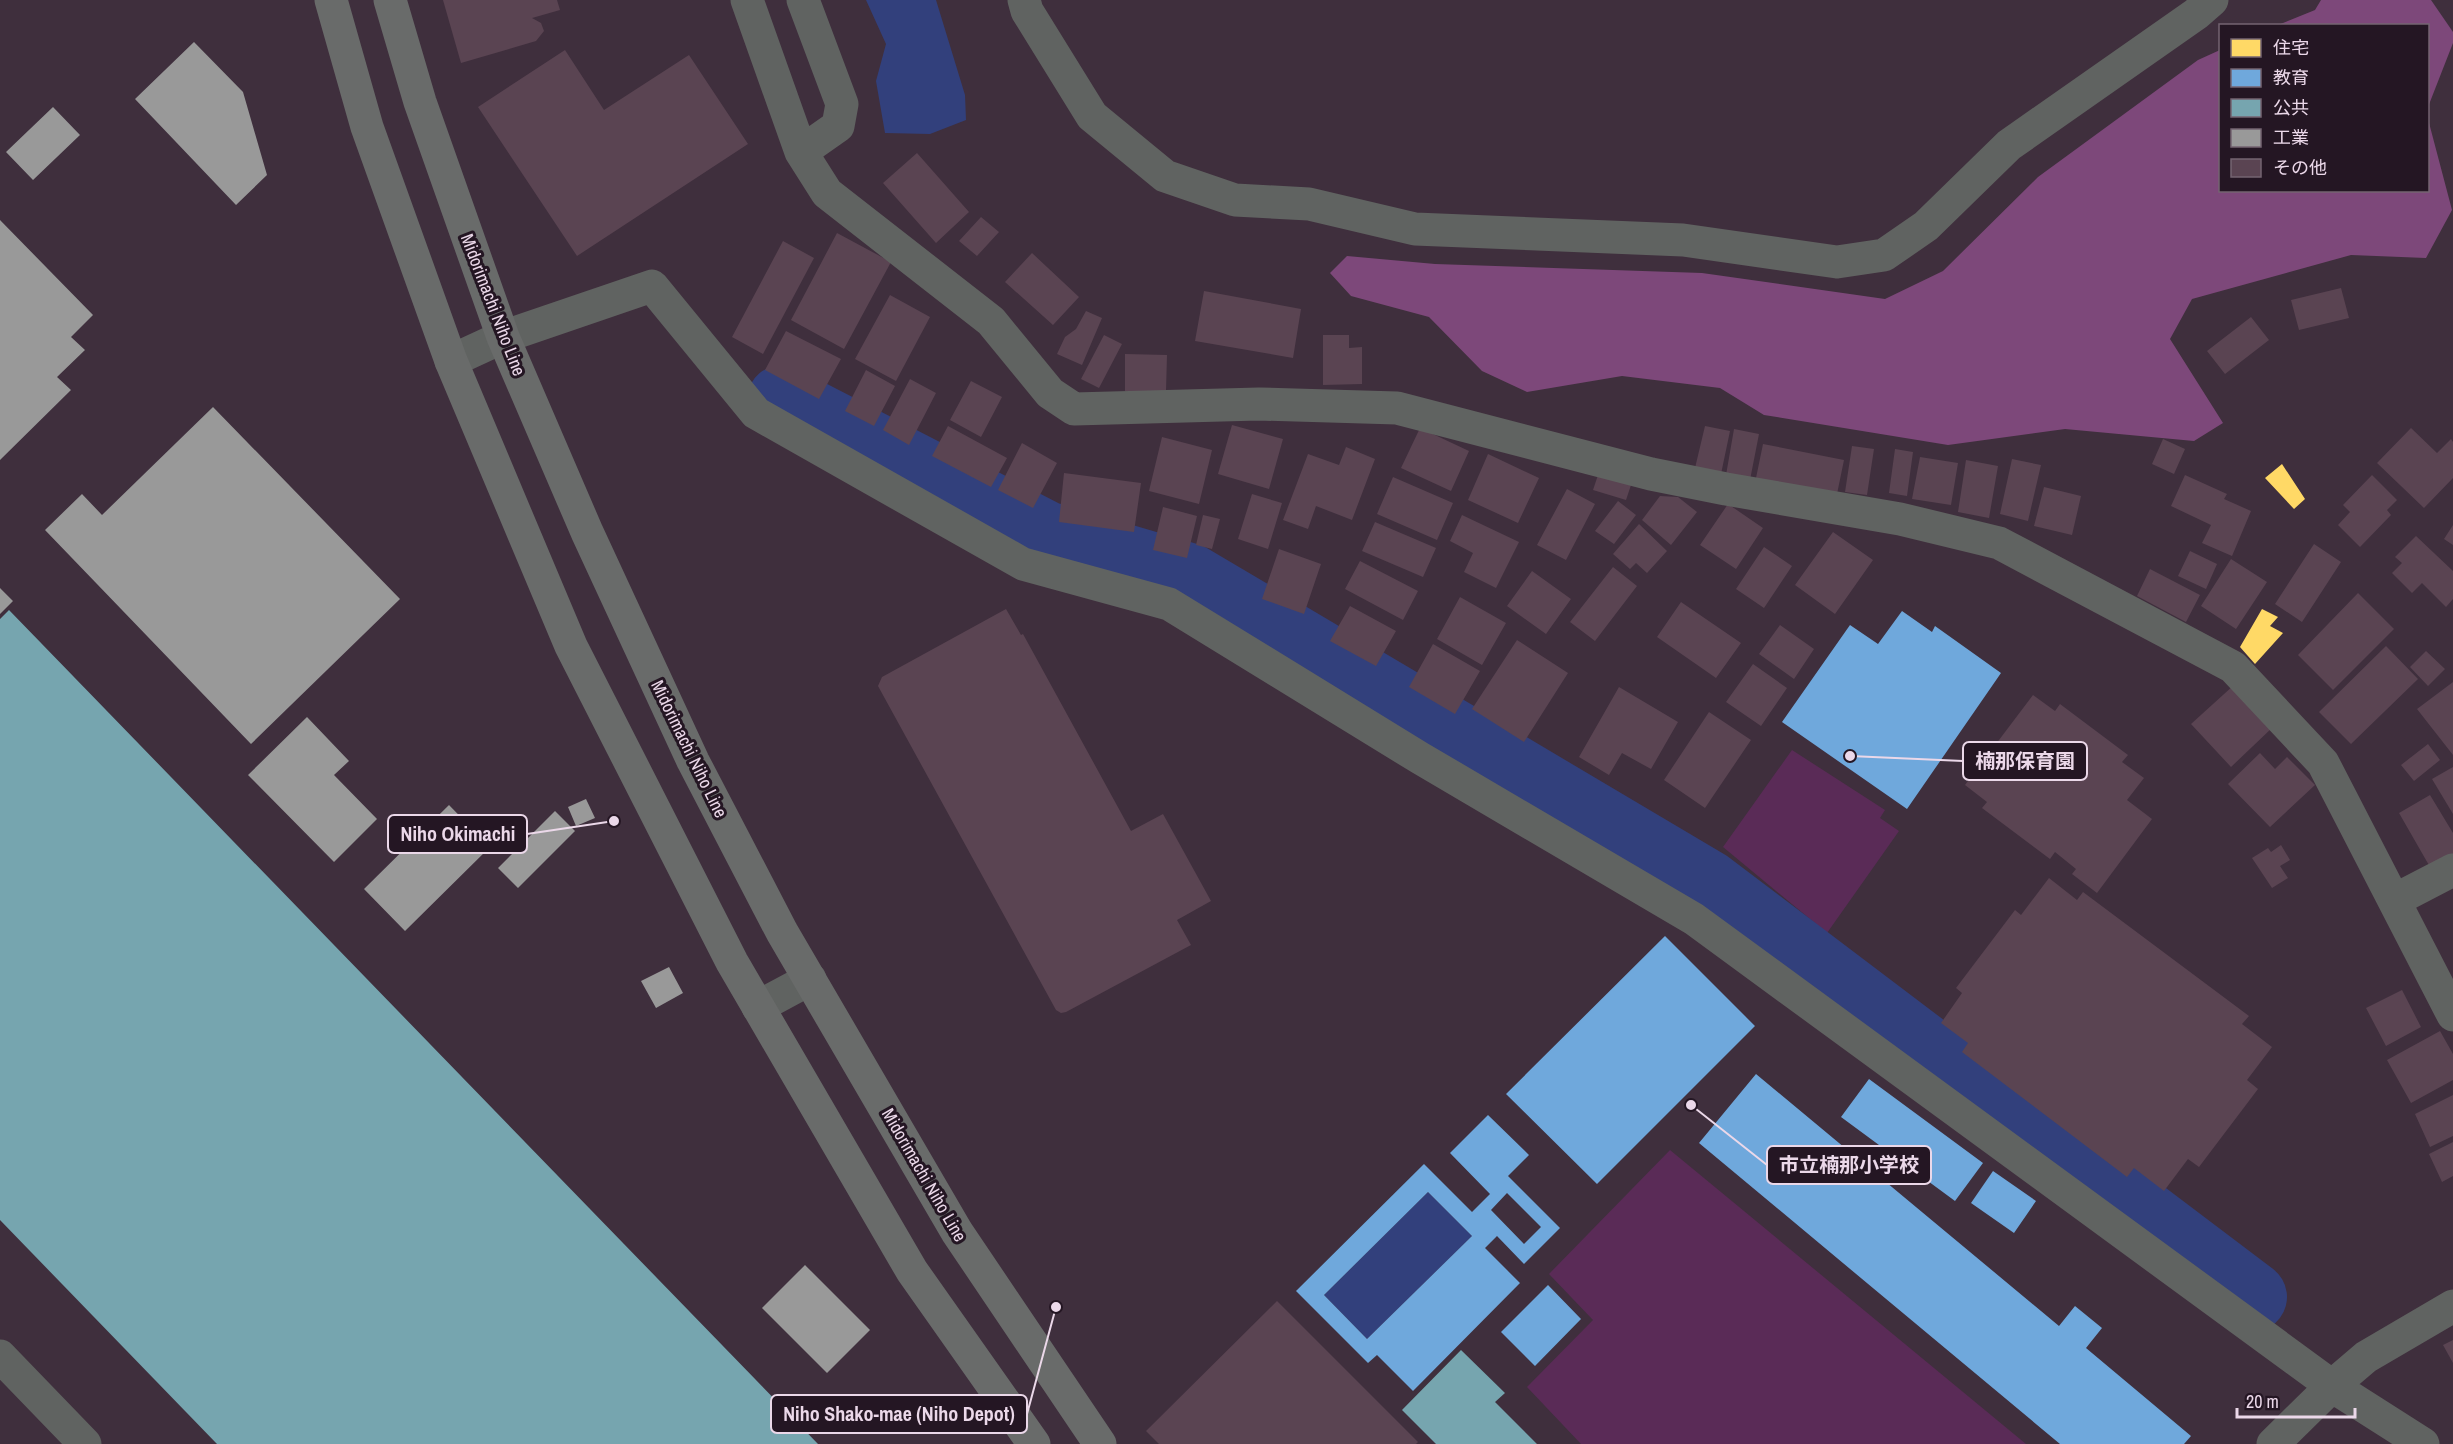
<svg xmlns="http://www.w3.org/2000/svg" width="2453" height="1444" viewBox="0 0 2453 1444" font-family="'Archivo Narrow','Noto Sans JP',sans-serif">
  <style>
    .green { fill: #5a2b57 }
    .forest { fill: #7d487a }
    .water { fill: #32407c }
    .homes { fill: #ffd966 }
    .schools { fill: #6fa8dc; fill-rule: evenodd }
    .public { fill: #76a5af }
    .industry { fill: #999 }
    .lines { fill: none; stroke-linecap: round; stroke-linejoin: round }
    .river { stroke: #32407c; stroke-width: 70 }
    .building { fill: #5a4452 }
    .minor { stroke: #606361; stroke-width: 33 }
    .major { stroke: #696b6a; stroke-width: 33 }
    .labels { text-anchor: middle; stroke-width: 6; stroke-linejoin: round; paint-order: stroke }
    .street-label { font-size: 18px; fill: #ebd8e9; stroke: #241623 }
    .leader { fill: none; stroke: #ebd8e9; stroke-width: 2 }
    .callout-dot { fill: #ebd8e9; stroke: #241623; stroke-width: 2 }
    .callout { fill: #241623; stroke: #ebd8e9; stroke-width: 2 }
    .callout-label { font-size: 20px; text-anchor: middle; font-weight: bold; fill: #ebd8e9 }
  </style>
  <rect width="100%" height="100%" fill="#3f2f3d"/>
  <!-- green -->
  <path class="green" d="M1792 750 1885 810 1880 818 1899 831 1827 933 1723 847Z
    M1670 1150 2026 1444H1581L1527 1387 1593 1320 1549 1274Z"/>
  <!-- forest -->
  <path class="forest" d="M2321 0H2431L2453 32V43L2428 107V26L2278 25 2315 10Z
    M2220 50V190H2428V119L2452 210 2426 258 2351 255 2192 299 2170 339 2223 423 2194 441 2065 429 1948 445 1764 415 1720 388 1622 376 1527 392 1482 371 1429 317 1351 296 1330 273 1347 256 1435 264 1702 273 1885 299 1943 271 2038 177 2198 60Z"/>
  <!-- water -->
  <path class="water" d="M866 0H936L965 95 966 120 930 134 885 133 876 81 886 44Z
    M1428 1192 1472 1236 1367 1339 1324 1295Z"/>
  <!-- homes -->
  <path class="homes" d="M2282 464 2305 499 2294 509 2265 478Z
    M2262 609 2278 617 2270 626 2283 633 2255 664 2240 647Z"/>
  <!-- schools -->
  <path class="schools" d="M1902 611 1932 632 1935 626 2001 673 1907 809 1782 722 1850 625 1878 644Z
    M1665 936 1755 1026 1597 1184 1506 1094Z
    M1756 1074 2059 1326 2075 1306 2102 1328 2086 1348 2191 1436 2184 1444H2060L1699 1143Z
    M1869 1079 1983 1163 1955 1201 1841 1117Z
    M1488 1115 1529 1155 1508 1176 1560 1228 1524 1264 1497 1236 1485 1248 1520 1283 1413 1391 1377 1355 1368 1363 1296 1291 1424 1164 1472 1212 1490 1194 1450 1153ZM1428 1192 1472 1236 1367 1339 1324 1295ZM1507 1193 1541 1227 1524 1244 1491 1210Z
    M1993 1171 2036 1201 2014 1233 1971 1203Z
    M1548 1285 1581 1319 1535 1366 1501 1332Z"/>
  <!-- public -->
  <path class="public" d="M9 610 818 1444H217L0 1220V619Z
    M1461 1350 1505 1393 1495 1402 1537 1444H1436L1402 1410Z"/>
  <!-- industry -->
  <path class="industry" d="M194 42 243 92 267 175 236 205 135 99Z
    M53 107 80 135 33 180 6 152Z
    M0 220 93 315 71 337 85 350 57 377 71 390 0 460Z
    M213 407 400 599 251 744 45 530 82 494 102 515Z
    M0 588 13 601 0 614Z
    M307 717 349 761 334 775 377 819 334 862 248 775Z
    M586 799 595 818 576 826 568 807Z
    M449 805 490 847 405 931 364 889Z
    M555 811 575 831 518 888 498 868Z
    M669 967 683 993 656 1008 641 981Z
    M805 1265 870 1330 827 1373 762 1308Z"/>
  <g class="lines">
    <!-- river -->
    <path class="river" d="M782 400 1046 536 1189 578 1706 884 2252 1297"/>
  </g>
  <!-- building -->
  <path class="building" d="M443 0H557L560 10 532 18 541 23 544 31 536 41 461 63Z
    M565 50 604 110 689 55 748 144 577 256 478 107Z
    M917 153 969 212 936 243 883 183Z
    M981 217 999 232 977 256 959 241Z
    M837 233 891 262 844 349 791 320Z
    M783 241 814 258 763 354 732 337Z
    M1032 253 1079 297 1053 325 1005 282Z
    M2341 288 2349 318 2299 330 2291 300Z
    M1204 291 1301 309 1293 358 1195 341Z
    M890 295 930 317 896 381 855 359Z
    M1086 311 1102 318 1082 365 1057 354 1065 337 1076 329Z
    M2251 317 2269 340 2225 374 2207 351Z
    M786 331 841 359 819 399 765 370Z
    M1104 335 1122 344 1099 388 1081 379Z
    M1323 335H1349V348L1362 347V384L1323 385Z
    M1125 354 1167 355 1166 391H1125Z
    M866 370 895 386 874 426 845 411Z
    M910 379 936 393 909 445 883 430Z
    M971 381 1002 397 981 437 950 420Z
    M1232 425 1283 439 1269 489 1218 474Z
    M948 426 1007 458 991 487 932 456Z
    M1705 426 1730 431 1721 474 1695 468Z
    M1420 428 1469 451 1451 491 1401 468Z
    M2411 428 2437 453 2451 439 2453 442V478L2424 508 2377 463Z
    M1734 429 1759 434 1750 480 1726 475Z
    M1162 437 1212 450 1199 504 1149 491Z
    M2163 439 2185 449 2174 474 2152 464Z
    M1022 443 1057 463 1033 508 998 490Z
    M1763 444 1844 460 1837 494 1756 478Z
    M1852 446 1874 449 1867 495 1845 492Z
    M1346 447 1375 459 1352 520 1316 506 1308 529 1283 520 1308 454 1339 465Z
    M1895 449 1913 452 1907 496 1889 493Z
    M1488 454 1539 478 1518 523 1468 500Z
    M1920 457 1958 463 1951 505 1912 499Z
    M2012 459 2041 465 2028 521 2000 514Z
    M1966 460 1998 466 1989 518 1958 512Z
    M1064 473 1141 483 1134 532 1059 522Z
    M1598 475 1631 485 1626 500 1593 490Z
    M2185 475 2227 494 2224 499 2251 511 2232 556 2202 543 2211 525 2171 506Z
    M2372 475 2397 500 2387 510 2391 515 2360 547 2338 525 2350 512 2343 505Z
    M1393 477 1453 503 1437 540 1377 514Z
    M2044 487 2081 496 2072 535 2034 526Z
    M1567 489 1595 504 1566 560 1537 545Z
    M1252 494 1282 503 1268 549 1238 539Z
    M1660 496 1678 497 1697 512 1671 545 1642 520Z
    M1618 501 1636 515 1614 544 1595 531Z
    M1728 504 1763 528 1736 569 1700 545Z
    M1163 507 1197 516 1187 558 1153 550Z
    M1203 515 1220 519 1212 549 1196 545Z
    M1462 515 1519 542 1496 588 1464 572 1473 553 1450 541Z
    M1375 522 1436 548 1423 577 1362 551Z
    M1639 524 1667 551 1647 573 1636 563 1630 569 1613 554Z
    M2453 525V545L2444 539Z
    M1833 532 1873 560 1835 614 1795 585Z
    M2416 536 2453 571V599L2446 607 2422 583 2412 593 2392 573 2402 563 2395 557Z
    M2314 544 2341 562 2302 622 2275 604Z
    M1764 547 1792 566 1764 608 1736 589Z
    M1279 549 1321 564 1304 614 1262 599Z
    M2190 551 2217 564 2206 589 2178 576Z
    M2231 559 2267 582 2236 629 2201 606Z
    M1360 561 1418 591 1403 620 1345 589Z
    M1613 567 1637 586 1595 641 1570 622Z
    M2150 569 2200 595 2186 622 2137 596Z
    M1532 571 1571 599 1546 634 1507 606Z
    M2358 593 2394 629 2333 690 2298 655Z
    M1460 597 1506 623 1482 665 1437 639Z
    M1681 602 1741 643 1716 678 1657 637Z
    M1350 606 1396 631 1376 666 1330 641Z
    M1006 609 1021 635 1023 634 1131 831 1163 814 1211 901 1177 920 1191 945 1066 1012 1061 1013 1056 1010 878 686 882 677Z
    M1780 625 1814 649 1794 679 1759 654Z
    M1517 640 1568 673 1524 742 1472 709Z
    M1433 644 1480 671 1455 714 1409 687Z
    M2386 646 2418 679 2351 744 2319 712Z
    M2426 651 2445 669 2428 686 2410 667Z
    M1753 664 1787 688 1761 726 1726 702Z
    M2453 682V755L2417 709Z
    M2234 685 2273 727 2231 767 2191 724Z
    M1619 687 1678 722 1651 769 1622 753 1609 775 1579 757Z
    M2033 695 2055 711 2060 704 2128 755 2122 762 2144 778 2127 800 2152 819 2097 893 2072 874 2076 869 2055 852 2050 859 1982 808 1987 802 1965 785Z
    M1709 712 1751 740 1705 808 1664 780Z
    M2428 744 2440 760 2414 781 2401 765Z
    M2260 753 2275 769 2287 757 2315 785 2270 827 2228 784Z
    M2453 767V814L2432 779Z
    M2430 795 2453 833V854L2430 867 2399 813Z
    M2281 845 2290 860 2280 866 2288 878 2272 888 2252 858 2268 848 2271 852Z
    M2049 878 2077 900 2083 892 2249 1016 2242 1024 2272 1047 2247 1080 2258 1089 2199 1167 2188 1159 2164 1191 2134 1168 2127 1177 1962 1052 1968 1043 1941 1023 1962 993 1956 988 2015 910 2021 915Z
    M2402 990 2421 1027 2386 1046 2366 1008Z
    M2440 1031 2453 1054V1080L2411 1103 2387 1060Z
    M2453 1095V1136L2430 1147 2415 1114Z
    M2453 1142V1176L2442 1182 2429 1154Z
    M1277 1301 1418 1442 1416 1444H1159L1146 1431Z
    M2453 1340V1363L2443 1345Z"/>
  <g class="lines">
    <!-- minor -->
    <path class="minor" d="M747 0 801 152 827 193 991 321 1050 393 1074 409 1259 404 1397 408 1651 474 1726 489 1900 519 1999 543 2233 667 2323 763 2453 1015
      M1024 0 1027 11 1092 116 1165 176 1235 200 1309 204 1415 229 1683 240 1837 262 1884 255 1926 226 2009 145 2196 14 2212 0
      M801 152 838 126 842 104 803 0
      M451 361 503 337 652 286 756 413 1023 564 1169 604 1420 758 1694 919 2332 1386 2423 1444
      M2395 900 2453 870
      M758 1007 810 979
      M0 1356 85 1444
      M2273 1444 2332 1386 2366 1357 2453 1306"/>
    <!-- major -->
    <path class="major" d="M331 0 367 127 451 361 571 646 732 962 912 1271 1034 1444
      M390 0 420 102 503 337 587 532 693 761 782 932 957 1232 1100 1444"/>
  </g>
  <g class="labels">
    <!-- street labels -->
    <g class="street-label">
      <text transform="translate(493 305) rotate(69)" y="6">Midorimachi Niho Line</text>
      <text transform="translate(689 749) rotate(64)" y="6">Midorimachi Niho Line</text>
      <text transform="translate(924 1175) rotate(60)" y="6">Midorimachi Niho Line</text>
    </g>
  </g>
  <!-- callouts -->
  <path class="leader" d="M1850 756L1963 761M614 821L527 834M1691 1105L1767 1165M1056 1307L1027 1414"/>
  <g class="callout-dot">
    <circle cx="1850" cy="756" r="6"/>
    <circle cx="614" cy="821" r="6"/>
    <circle cx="1691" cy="1105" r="6"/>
    <circle cx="1056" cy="1307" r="6"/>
  </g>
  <g class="callout">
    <rect x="1963" y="742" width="124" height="38" rx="6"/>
    <rect x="388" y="815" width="139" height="38" rx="6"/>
    <rect x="1767" y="1146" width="164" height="38" rx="6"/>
    <rect x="771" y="1395" width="256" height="38" rx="6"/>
  </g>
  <g class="callout-label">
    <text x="2025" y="768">楠那保育園</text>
    <text x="458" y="841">Niho Okimachi</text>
    <text x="1849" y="1172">市立楠那小学校</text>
    <text x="899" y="1421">Niho Shako-mae (Niho Depot)</text>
  </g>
  <!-- legend -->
  <rect x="2219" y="24" width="210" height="168" fill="#241623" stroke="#746472" stroke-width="1.5"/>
  <rect x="2231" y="39" width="30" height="18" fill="#ffd966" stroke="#746472" stroke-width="1.5"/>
  <text x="2273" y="54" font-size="18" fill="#ebd8e9">住宅</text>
  <rect x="2231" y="69" width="30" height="18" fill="#6fa8dc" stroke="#746472" stroke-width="1.5"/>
  <text x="2273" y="84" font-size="18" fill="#ebd8e9">教育</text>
  <rect x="2231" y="99" width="30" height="18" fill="#76a5af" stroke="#746472" stroke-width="1.5"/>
  <text x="2273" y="114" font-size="18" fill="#ebd8e9">公共</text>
  <rect x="2231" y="129" width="30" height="18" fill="#999999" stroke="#746472" stroke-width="1.5"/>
  <text x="2273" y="144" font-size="18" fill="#ebd8e9">工業</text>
  <rect x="2231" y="159" width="30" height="18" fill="#5a4452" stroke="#746472" stroke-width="1.5"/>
  <text x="2273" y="174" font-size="18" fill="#ebd8e9">その他</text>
  <!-- scale -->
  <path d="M2237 1408v9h118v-9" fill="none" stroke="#ebd8e9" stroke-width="3"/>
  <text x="2246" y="1408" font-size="18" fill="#ebd8e9" stroke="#241623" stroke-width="4.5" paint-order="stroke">20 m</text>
</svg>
